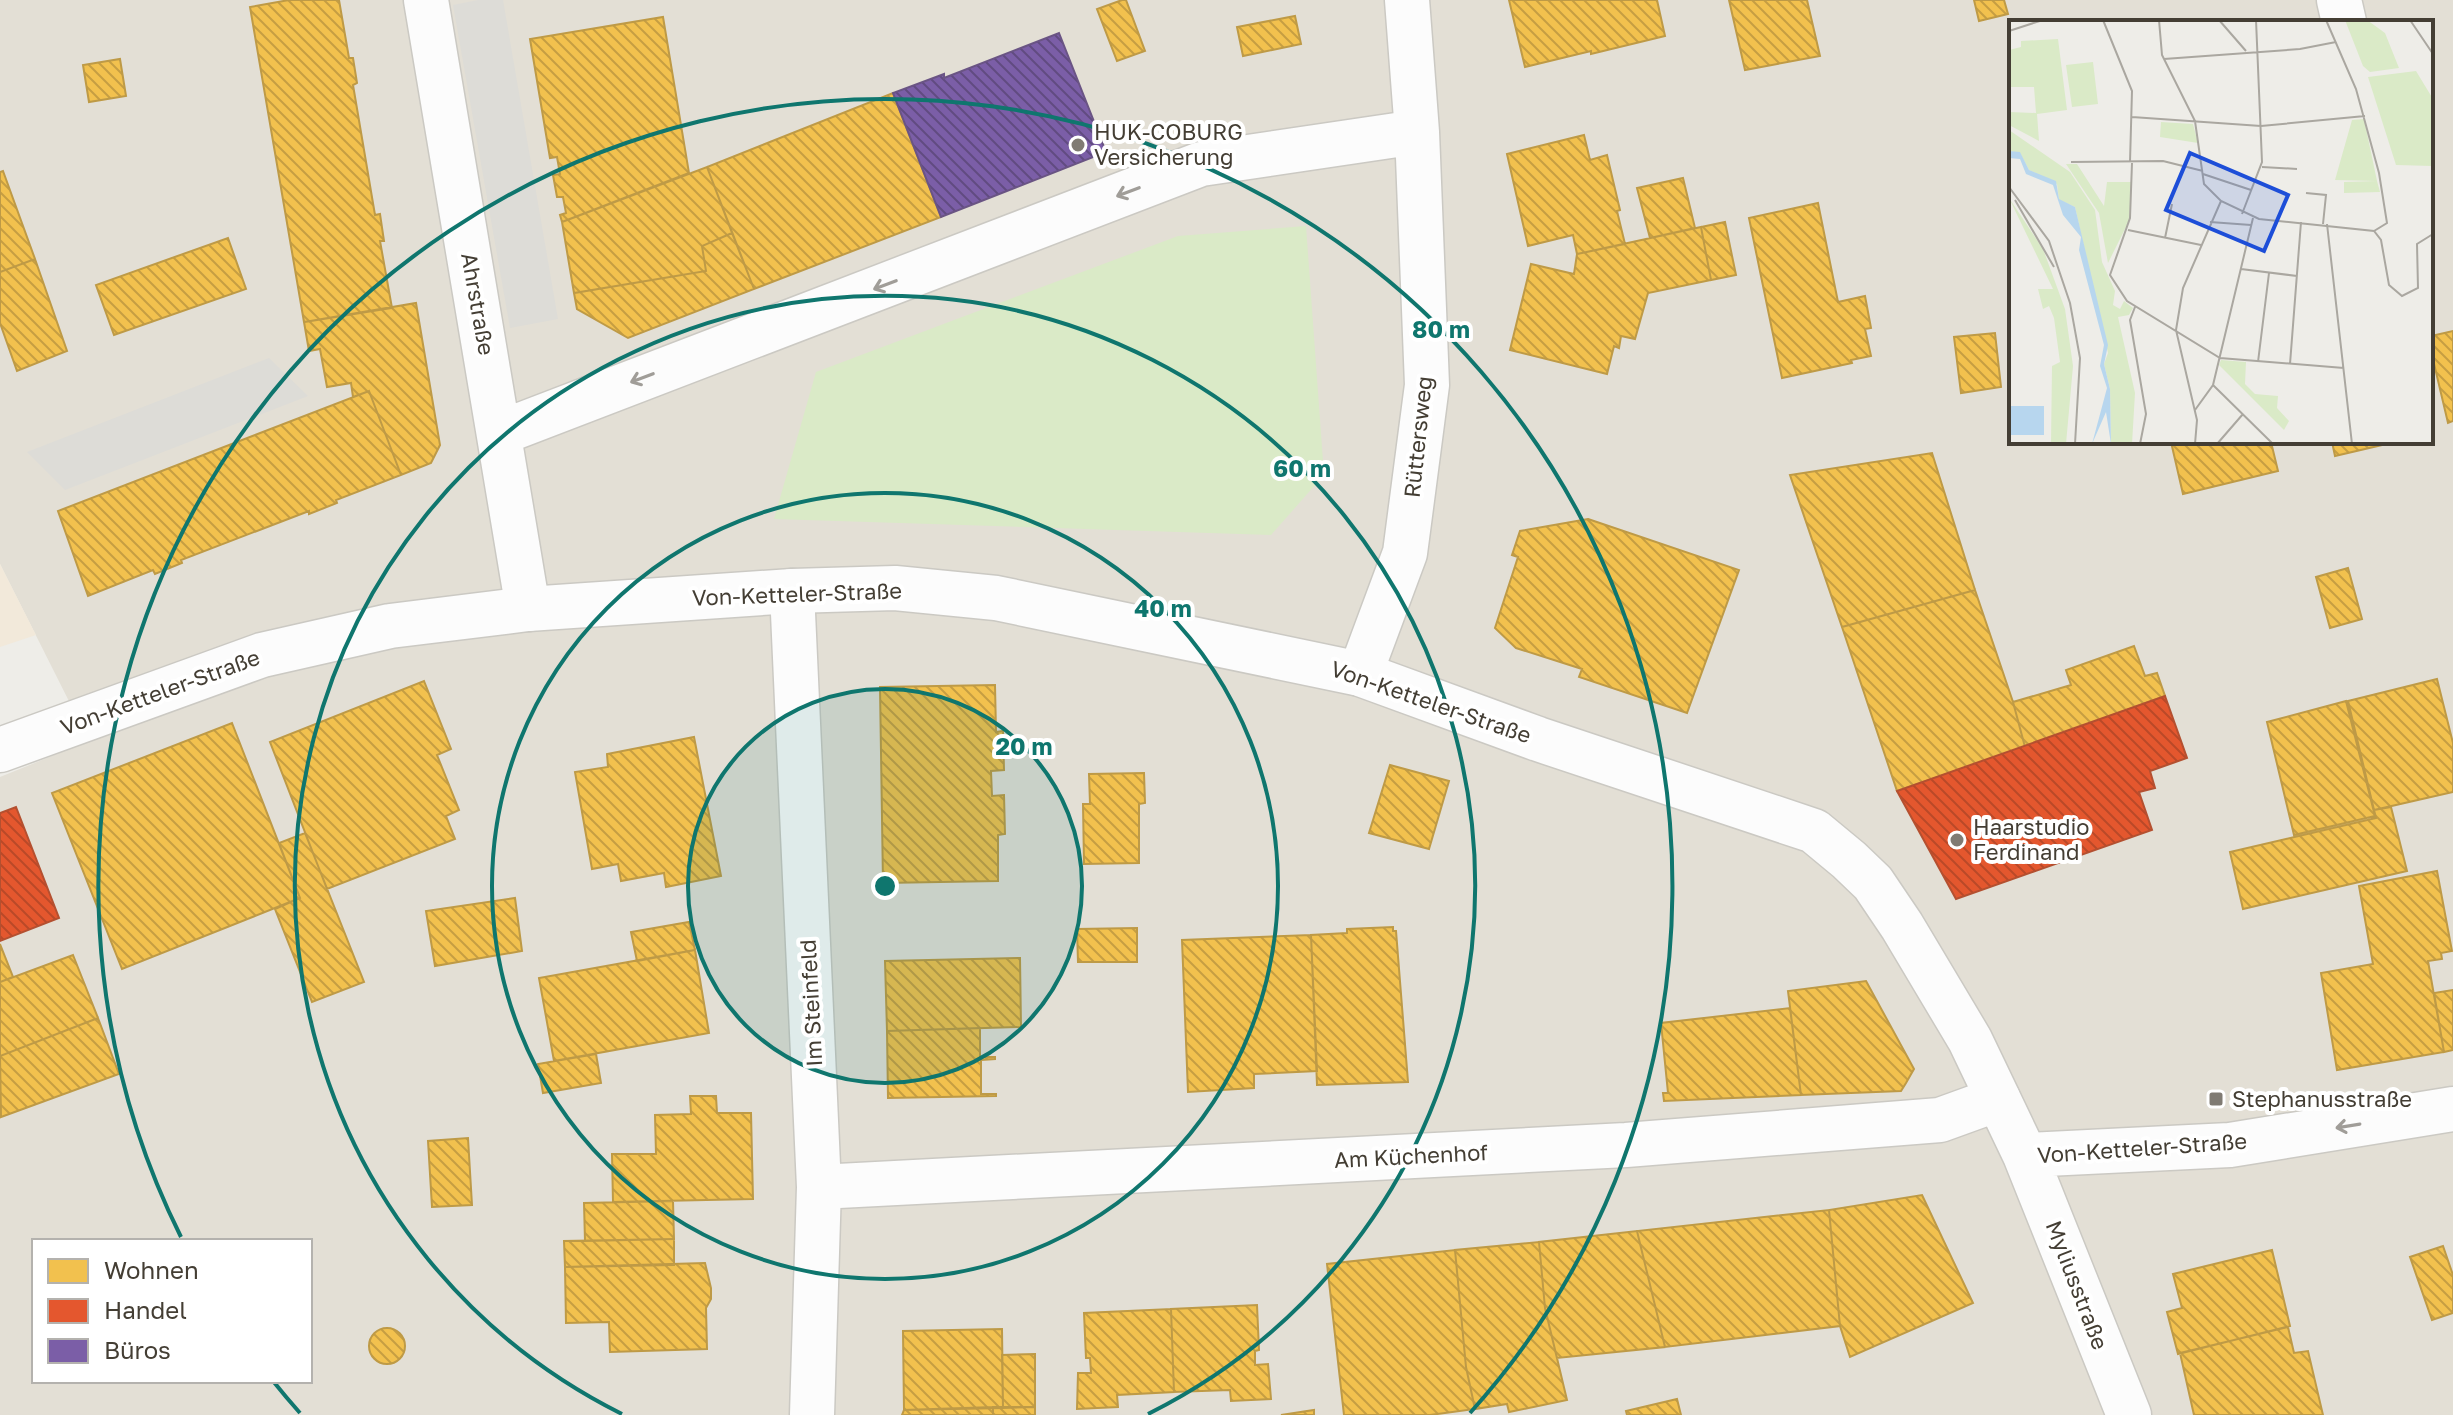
<svg xmlns="http://www.w3.org/2000/svg" width="2453" height="1415" viewBox="0 0 2453 1415" font-family="'Golos Text',sans-serif">
  <style>
    .residential { fill: #e3dfd5; fill-rule: evenodd }
    .commercial { fill: #f2e9da }
    .green { fill: #daeac7 }
    .parking { fill: #dddcd7 }
    .homes { fill: url(#homes-back-hatch); stroke: #be9a46; stroke-width: 2 }
    .shops { fill: url(#shops-back-hatch); stroke: #b45030; stroke-width: 2 }
    .offices { fill: url(#offices-back-hatch); stroke: #6a5484; stroke-width: 2 }
    .lines { fill: none; stroke-linecap: round; stroke-linejoin: round }
    .minor-casing { stroke: #cbc9c3; stroke-width: 47 }
    .tertiary-casing { stroke: #cbc9c3; stroke-width: 47 }
    .minor { stroke: #fcfcfc; stroke-width: 44 }
    .tertiary { stroke: #fcfcfc; stroke-width: 44 }
    .oneway { stroke: #a09d98 }
    .ring { fill: none; stroke: #0f766e; stroke-width: 4 }
    .poi-dot { fill: #807b73; stroke: #fff; stroke-width: 3 }
    .labels { text-anchor: middle; stroke-width: 8; stroke-linejoin: round; paint-order: stroke }
    .poi-label { font-size: 22px; fill: #443e34; stroke: #fff; text-anchor: start }
    .street-label { font-size: 22px; fill: #443e34; stroke: #fff }
    .inset-road { fill: none; stroke: #aaa7a0; stroke-width: 2 }
    .view { fill: #1d4ed8; fill-opacity: 0.15; stroke: #1d4ed8; stroke-width: 4 }
    .inset-edge { fill: none; stroke: #443e34; stroke-width: 4 }
    .centre { fill: #0f766e; stroke: #fff; stroke-width: 4 }
    .ring-label { font-size: 24px; text-anchor: middle; font-weight: bold; fill: #0f766e; stroke: #fff; stroke-width: 8; stroke-linejoin: round; paint-order: stroke }
  </style>
  <defs>
    <pattern id="homes-back-hatch" width="6" height="6" patternUnits="userSpaceOnUse" patternTransform="scale(2)"><rect width="6" height="6" fill="#f2c14e"/><path d="M-1 5l2 2M0 0l6 6M5-1l2 2" fill="none" stroke="#c69e42"/></pattern>
    <pattern id="shops-back-hatch" width="6" height="6" patternUnits="userSpaceOnUse" patternTransform="scale(2)"><rect width="6" height="6" fill="#e4572e"/><path d="M-1 5l2 2M0 0l6 6M5-1l2 2" fill="none" stroke="#ba4928"/></pattern>
    <pattern id="offices-back-hatch" width="6" height="6" patternUnits="userSpaceOnUse" patternTransform="scale(2)"><rect width="6" height="6" fill="#7b5ea7"/><path d="M-1 5l2 2M0 0l6 6M5-1l2 2" fill="none" stroke="#614b81"/></pattern>
  </defs>
  <rect width="100%" height="100%" fill="#eeede8"/>
  <!-- residential -->
  <path class="residential" d="M0 0H2453V1415H0V777L89 741 0 564ZM2011 22H2431V442H2011ZM34 1241H310V1381H34Z"/>
  <!-- commercial -->
  <path class="commercial" d="M0 564 36 635 0 647Z"/>
  <!-- green -->
  <path class="green" d="M1306 226 1324 475 1271 535 774 519 816 372 1178 236Z"/>
  <!-- parking -->
  <path class="parking" d="M478 0H503L558 319 510 328 453 5Z
    M269 358 308 396 65 490 27 452Z"/>
  <!-- homes -->
  <path class="homes" d="M289 0H339L349 58H353L357 83 353 85 375 215 380 214 384 241H380L392 308 304 322 250 7Z
    M1122 0H1126L1145 51 1117 61 1097 9Z
    M1509 0H1657L1665 36 1591 54V51L1525 67Z
    M1729 0H1807L1820 56 1745 70Z
    M1974 0H2004L2008 14 1979 21Z
    M1295 16 1301 44 1243 56 1237 27Z
    M663 17 689 173 562 222 560 215 566 213 563 197H557L553 175 560 174 557 157 550 158 530 39Z
    M120 59 126 96 89 102 83 65Z
    M893 93 941 217 754 289 707 167Z
    M1584 135 1590 160 1607 155 1620 210 1617 211 1625 244 1577 254 1573 235 1528 246 1507 154Z
    M707 167 732 233 702 246 706 271 574 293 562 222Z
    M3 171 35 259 0 272V172Z
    M1683 178 1695 228 1650 238 1637 188Z
    M1818 203 1838 302 1865 296 1871 328 1865 329 1871 356 1851 360 1852 363 1782 378 1749 218Z
    M1725 222 1736 275 1711 280 1701 227Z
    M1701 227 1711 280 1648 293 1635 339 1621 336 1619 348 1614 346 1607 374 1510 350 1531 264 1574 274 1577 254Z
    M732 233 754 289 628 338 577 309 574 293 706 271 702 246Z
    M228 238 246 289 114 335 96 285Z
    M35 259 67 351 17 371 0 323V272Z
    M416 303 440 445 431 463 401 475 369 391 353 397 351 383 327 387 320 349 309 351 304 322Z
    M2453 331V421L2448 423 2431 351V336Z
    M1995 333 2001 387 1961 393 1954 337Z
    M369 391 401 475 336 500 337 503 309 514V511L181 560 182 563 155 574 153 570 88 596 58 511Z
    M2171 442H2271L2278 471 2183 494Z
    M2332 442H2395L2335 456Z
    M1932 453 1975 590 1842 627 1790 475Z
    M1588 519 1739 570 1687 713 1579 677 1582 669 1516 648 1495 628 1518 557 1512 555 1520 531Z
    M2348 568 2362 619 2330 628 2316 577Z
    M1975 590 2013 702 2025 747 1897 791 1842 627Z
    M2134 646 2145 676 2157 673 2165 696 2025 747 2013 702 2071 685 2066 670Z
    M2437 679 2453 743V792L2374 810 2348 701Z
    M424 681 451 749 437 755 459 810 446 816 455 839 327 889 270 742Z
    M995 685 996 732 1003 731 1004 770 991 771 992 796 1004 795 1005 834 998 835V881L883 883 880 687Z
    M2346 701 2375 816 2294 835 2267 722Z
    M232 723 300 898 122 969 52 793Z
    M694 737 721 876 666 887 664 873 621 881 618 864 592 869 575 772 608 767 607 754Z
    M1390 765 1449 781 1429 849 1369 833Z
    M1144 773 1145 803 1139 804V863L1084 864 1083 804H1090L1089 774Z
    M2391 807 2407 871 2243 909 2230 852 2376 818 2374 810Z
    M305 833 364 982 312 1002 275 909 300 898 279 843Z
    M2437 871 2452 951 2441 953 2442 959 2428 961 2444 1052 2337 1070 2321 973 2373 964 2359 886Z
    M515 898 522 951 435 966 426 911Z
    M689 922 695 950 637 961 631 932Z
    M1393 927V931H1396L1408 1082 1317 1085 1311 935 1347 933V929Z
    M1137 928V962H1078L1077 929Z
    M1311 935 1317 1071 1254 1074V1088L1188 1092 1182 940Z
    M0 944 13 977 0 982Z
    M695 950 709 1033 554 1061 539 978Z
    M73 955 98 1018 0 1056V982Z
    M1020 958 1021 1027 887 1031 885 961Z
    M1866 981 1914 1069 1906 1083 1901 1091 1801 1095 1788 991Z
    M2453 990V1050L2444 1052 2434 993Z
    M1790 1008 1801 1095 1664 1101 1663 1093H1668L1661 1023Z
    M98 1018 119 1074 1 1117 0 1056Z
    M980 1028V1057H995V1059L981 1060V1094H996V1096L888 1098 887 1031Z
    M596 1054 601 1083 543 1093 538 1064Z
    M690 1096H716L717 1113H751L753 1199 613 1202 612 1154H656L655 1115 691 1114Z
    M468 1138 472 1205 432 1207 428 1141Z
    M1922 1195 1973 1303 1850 1357 1840 1326 1829 1210Z
    M673 1201 674 1239 585 1241 584 1203Z
    M1829 1210 1840 1326 1665 1347 1637 1231Z
    M1637 1231 1665 1347 1557 1358 1545 1308 1539 1242Z
    M674 1239V1265L565 1267 564 1241Z
    M1539 1242 1545 1308 1567 1400 1509 1412 1507 1404 1475 1409 1466 1367 1455 1250Z
    M2443 1246 2453 1275V1313L2432 1320 2410 1257Z
    M1455 1250 1466 1367 1475 1409 1430 1415H1344L1327 1264Z
    M2272 1250 2290 1326 2178 1354 2167 1312 2182 1308 2173 1274Z
    M705 1263 711 1288V1299L706 1308 707 1349 610 1352 609 1322 566 1323 565 1267Z
    M1257 1305 1259 1350 1255 1351V1365L1268 1364 1271 1399 1231 1401 1230 1390 1174 1392 1171 1309Z
    M1171 1309 1174 1392 1117 1395 1118 1407 1077 1409 1078 1373H1091L1090 1358H1086L1084 1313Z
    M2288 1327 2294 1353 2308 1351 2323 1415H2194L2180 1353Z
    M369 1346a18 18 0 1 1 36 0a18 18 0 1 1-36 0Z
    M1002 1329 1003 1408 904 1410 903 1331Z
    M1035 1354V1407L1003 1408 1002 1355Z
    M1677 1399 1681 1415H1627L1626 1411Z
    M993 1407V1415H902L904 1410Z
    M993 1407H1035V1415H993Z
    M1314 1410V1415H1281Z"/>
  <!-- shops -->
  <path class="shops" d="M2165 696 2187 758 2150 771 2155 788 2139 792 2152 830 1956 899 1897 791Z
    M16 807 59 918 0 941V813Z"/>
  <!-- offices -->
  <path class="offices" d="M1059 33 1106 152 941 217 893 93 944 74V78Z"/>
  <g class="lines">
    <!-- minor casing -->
    <g class="minor-casing">
      <path id="minor" d="M426 0 528 609
        M2339 0 2344 22
        M500 433 1201 164 1417 132
        M792 591 819 1187 812 1415
        M1360 674 1405 553 1427 385 1417 132 1407 0
        M819 1187 1626 1145 1940 1120 1998 1099"/>
    </g>
    <!-- tertiary casing -->
    <g class="tertiary-casing">
      <path id="tertiary" d="M0 750 262 655 390 626 528 609 792 591 895 588 996 598 1360 674 1538 739 1814 831 1849 860 1873 883 1902 926 1970 1040 2025 1155 2129 1415
        M2025 1155 2230 1145 2453 1109"/>
    </g>
    <!-- minor -->
    <use href="#minor" class="minor"/>
    <!-- tertiary -->
    <use href="#tertiary" class="tertiary"/>
  </g>
  <!-- one-way arrows -->
  <defs><path id="oneway-shaft" d="M-6 0H5M1.5-3L5.5 0L1.5 3" fill="none" stroke-width="1.6" stroke-linecap="round" stroke-linejoin="round" transform="scale(2)"/></defs>
  <g class="oneway">
    <use href="#oneway-shaft" transform="translate(1128 192) rotate(159)"/>
    <use href="#oneway-shaft" transform="translate(885 285) rotate(159)"/>
    <use href="#oneway-shaft" transform="translate(642 378) rotate(159)"/>
    <use href="#oneway-shaft" transform="translate(2348 1126) rotate(171)"/>
  </g>
  <!-- distance rings -->
  <circle cx="885" cy="886" r="197" fill="#0f766e" fill-opacity=".12"/>
  <g class="ring">
    <circle cx="885" cy="886" r="197"/>
    <circle cx="885" cy="886" r="393"/>
    <path d="M622 1414A590 590 0 1 1 1148 1414"/>
    <path d="M300 1413A787 787 0 0 1 273 1381M181 1237A787 787 0 1 1 1470 1413"/>
  </g>
  <!-- markers -->
  <g class="poi-dot">
    <circle cx="1078" cy="145" r="8"/>
    <circle cx="1957" cy="840" r="8"/>
    <rect x="2208" y="1091" width="16" height="16" rx="4"/>
  </g>
  <g class="labels">
    <!-- poi labels -->
    <g class="poi-label">
      <text x="1094" y="140">HUK-COBURG<tspan x="1094" dy="25">Versicherung</tspan></text>
      <text x="1973" y="835">Haarstudio<tspan x="1973" dy="25">Ferdinand</tspan></text>
      <text x="2232" y="1107">Stephanusstraße</text>
    </g>
    <!-- street labels -->
    <g class="street-label">
      <text transform="translate(478 304) rotate(80)" y="8">Ahrstraße</text>
      <text transform="translate(1418 437) rotate(-84)" y="8">Rüttersweg</text>
      <text transform="translate(797 594) rotate(-2)" y="8">Von-Ketteler-Straße</text>
      <text transform="translate(160 692) rotate(-20)" y="8">Von-Ketteler-Straße</text>
      <text transform="translate(1431 702) rotate(19)" y="8">Von-Ketteler-Straße</text>
      <text transform="translate(811 1003) rotate(-93)" y="8">Im Steinfeld</text>
      <text transform="translate(2142 1148) rotate(-4)" y="8">Von-Ketteler-Straße</text>
      <text transform="translate(1411 1156) rotate(-3)" y="8">Am Küchenhof</text>
      <text transform="translate(2077 1285) rotate(69)" y="8">Myliusstraße</text>
    </g>
  </g>
  <!-- overview -->
  <g transform="translate(2009 20)">
    <rect width="424" height="424" fill="#eeede8"/>
    <path d="M336 0H358L376 13 390 48 361 52 354 46ZM49 19 58 90 28 94 30 121 0 105V92L27 93 25 67H0V30L12 27V21ZM84 42 89 84 63 87 57 45ZM407 51 424 79V146L387 145 359 57ZM355 99 368 161 326 160 343 100ZM0 110 61 152 86 190 93 242 106 271 104 285 111 289 115 281 124 288 120 295 109 297 126 373 123 424H102L101 369 95 344 99 333 66 187 50 180 48 164 20 150 11 133 0 131ZM57 144H68L95 186 98 162H123L120 201 99 243 90 193Z" fill="#daeac7"/>
    <path d="M368 161 371 172 335 173V162ZM0 178 34 229 56 289 64 346 57 424H42L43 346 51 342 45 298 40 286 34 289 29 269H44ZM212 340 237 342 236 364 246 374 269 376 268 388 280 401 275 410 210 345Z" fill="#daeac7"/>
    <path d="M152 102 184 104 189 123 151 117Z" fill="#daeac7"/>
    <path d="M0 131 11 132 20 150 47 161 50 179 66 187 99 325 95 344 101 369 102 424 97 392 83 424 98 368 91 346 95 325 70 230 72 217 54 195 44 165 17 154 11 139 0 138ZM1 386H35V415H1Z" fill="#b7d6ee"/>
    <path class="inset-road" d="M94 0 123 71 121 142M150 0 153 35 186 101 195 164 212 181 250 199 365 211 372 220 380 265 393 276 409 268 408 224 424 214M210 0 237 31M317 0 347 69 370 153 378 203 365 211M401 0 424 34M0 11 34 0M155 39 291 29 327 22M123 97 252 106 356 96M62 142 154 141 194 151M123 143 121 198 101 255 118 281 211 338 335 348M253 147 288 149M194 154 242 170M0 167 40 221 61 283 71 338 66 424M297 173 317 175 314 204M6 180 45 247M233 194 253 142 247 0M201 202 242 205M318 204 343 424M119 210 192 225M156 218 163 184M232 249 288 256M126 287 121 300 137 394 131 424M249 342 260 253M281 344 292 202M204 365 264 424M186 390 204 365 244 198M186 424 188 400 167 310 174 268 212 181M208 424 234 394"/>
    <path class="view" d="M181 133 279 175 255 231 157 190Z"/>
    <rect width="424" height="424" class="inset-edge"/>
  </g>
  <circle cx="885" cy="886" r="12" class="centre"/>
  <g class="ring-label">
    <text x="1441" y="338">80 m</text>
    <text x="1302" y="477">60 m</text>
    <text x="1163" y="617">40 m</text>
    <text x="1024" y="755">20 m</text>
  </g>
  <!-- legend -->
  <rect x="32" y="1239" width="280" height="144" fill="#ffffff" stroke="#b4b2ae" stroke-width="2"/>
  <rect x="48" y="1259" width="40" height="24" fill="#f2c14e" stroke="#b4b2ae" stroke-width="2"/>
  <text x="104" y="1279" font-size="24" fill="#443e34">Wohnen</text>
  <rect x="48" y="1299" width="40" height="24" fill="#e4572e" stroke="#b4b2ae" stroke-width="2"/>
  <text x="104" y="1319" font-size="24" fill="#443e34">Handel</text>
  <rect x="48" y="1339" width="40" height="24" fill="#7b5ea7" stroke="#b4b2ae" stroke-width="2"/>
  <text x="104" y="1359" font-size="24" fill="#443e34">Büros</text>
</svg>
